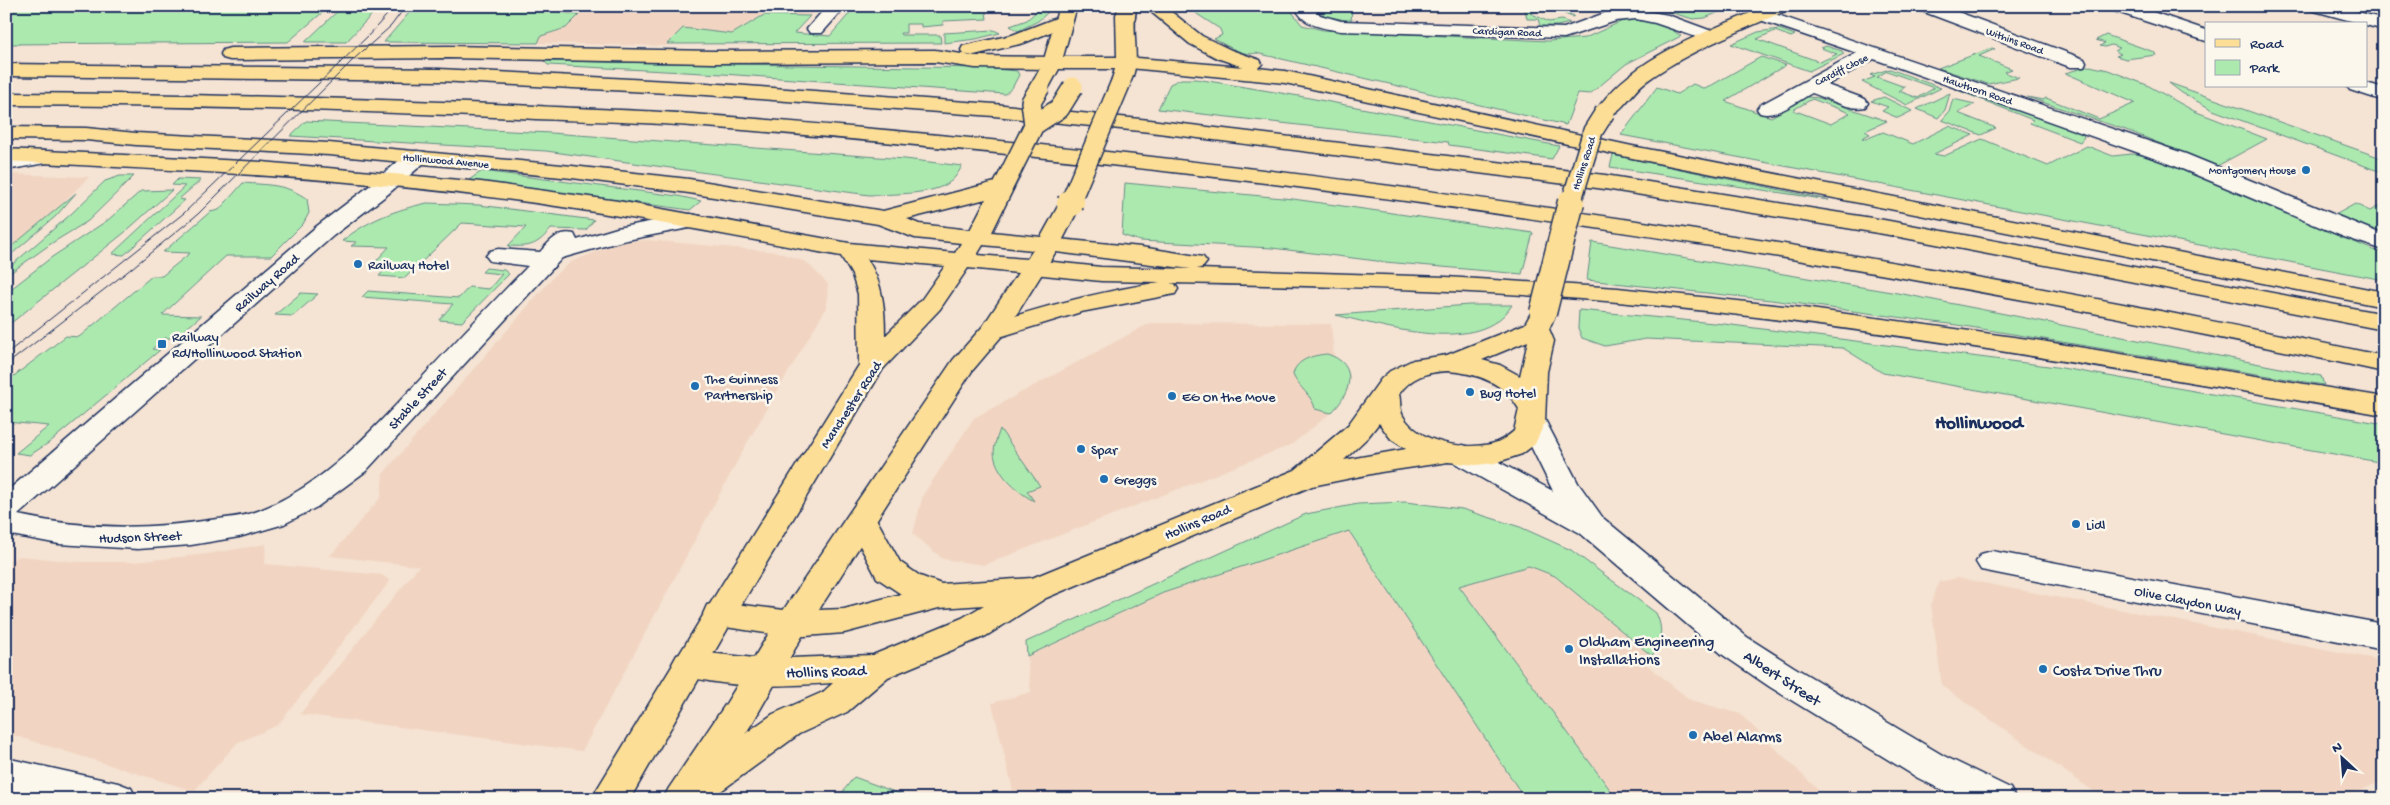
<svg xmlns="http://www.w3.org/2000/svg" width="2390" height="805" viewBox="0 0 2390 805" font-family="'Gochi Hand',sans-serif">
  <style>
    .built { fill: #f1d5c2 }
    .green { fill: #ace9af; stroke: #648c86; fill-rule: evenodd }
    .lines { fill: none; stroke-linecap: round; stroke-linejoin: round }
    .minor-casing { stroke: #1b2f5e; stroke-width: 3 }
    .primary-casing { stroke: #1b2f5e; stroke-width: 3 }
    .trunk-casing { stroke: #1b2f5e; stroke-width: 3 }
    .motorway-casing { stroke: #1b2f5e; stroke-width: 3 }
    .minor { fill: #fbf7ec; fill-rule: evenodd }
    .primary { fill: #fdde96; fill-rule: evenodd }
    .trunk { fill: #fdde96; fill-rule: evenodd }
    .motorway { fill: #fdde96; fill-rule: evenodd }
    .tram { stroke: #1b2f5e; stroke-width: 1 }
    .primary-bridge-far1-casing { stroke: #1b2f5e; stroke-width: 22; stroke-linecap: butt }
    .primary-bridge-casing { stroke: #1b2f5e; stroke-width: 29; stroke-linecap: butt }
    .trunk-bridge-far1-casing { stroke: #1b2f5e; stroke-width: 22; stroke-linecap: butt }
    .trunk-bridge-casing { stroke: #1b2f5e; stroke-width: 29; stroke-linecap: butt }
    .primary-bridge-far1 { stroke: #fdde96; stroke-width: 19 }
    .primary-bridge { stroke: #fdde96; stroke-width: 26 }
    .trunk-bridge-far1 { stroke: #fdde96; stroke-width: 19 }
    .trunk-bridge { stroke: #fdde96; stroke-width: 26 }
    .poi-dot { fill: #1f6fb2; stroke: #fbf7ec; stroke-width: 2 }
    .labels { text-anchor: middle; stroke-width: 5; stroke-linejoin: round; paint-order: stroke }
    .far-street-label { font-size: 11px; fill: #1b2f5e; stroke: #fbf7ec }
    .far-poi-label { font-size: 11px; fill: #1b2f5e; stroke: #fbf7ec; text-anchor: end }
    .poi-label { font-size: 14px; fill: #1b2f5e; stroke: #fbf7ec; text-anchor: start }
    .street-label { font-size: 14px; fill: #1b2f5e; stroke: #fbf7ec }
    .near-poi-label { font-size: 16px; fill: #1b2f5e; stroke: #fbf7ec; text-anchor: start }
    .near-street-label { font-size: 16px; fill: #1b2f5e; stroke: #fbf7ec }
    .district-label { font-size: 19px; font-weight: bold; fill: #1b2f5e; stroke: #fbf7ec }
  </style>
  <rect width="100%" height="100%" fill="#f5e3d3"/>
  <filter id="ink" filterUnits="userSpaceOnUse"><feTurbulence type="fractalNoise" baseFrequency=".02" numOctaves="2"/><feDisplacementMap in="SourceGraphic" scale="10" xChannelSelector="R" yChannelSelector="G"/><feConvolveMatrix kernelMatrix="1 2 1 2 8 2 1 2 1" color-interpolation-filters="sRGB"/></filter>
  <g filter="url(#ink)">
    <!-- built -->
    <path class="built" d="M523 6H820L810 16 764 15 732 34 683 28 666 46 538 43 540 36 564 29 578 15Z
      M6 174 89 177 6 259Z
      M647 240 778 252 806 262 828 284 826 308 747 443 582 751 300 714 419 566 330 556 381 497 383 474 554 276 571 262 598 251 621 242Z
      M1150 323 1331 324 1334 356 1344 365 1350 376 1348 390 1339 405 1331 413 1291 445 984 565 943 559 913 534 923 495 974 418Z
      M1349 531 1525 799H1015L992 703 1031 692 1027 656 1163 593Z
      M266 544 265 564 382 575 390 581 278 725 237 743 194 791 6 733V561L21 556 77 562H134L207 554Z
      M1529 566 1555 576 1652 656 1646 664 1690 700 1740 714 1818 790 1801 799H1617L1459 586Z
      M1957 578 2370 658 2384 663V780L2341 799H2105L1942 686 1931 604 1939 582Z"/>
    <!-- green -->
    <path class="green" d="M6 6H326L323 12 288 42 6 44Z
      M343 6H380L346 42H305Z
      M415 6H523L579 15 566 28 541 36 538 43 384 42Z
      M856 6H985L987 19 943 21V25L921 27V24H906V33H900L901 35H940L941 43 667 44 683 28 732 34 764 15 810 16 794 33 830 36Z
      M1047 6H1055L1038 21 1018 31 1010 26 1027 20 1040 8Z
      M1191 6H1292V12L1302 25 1323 30 1548 41 1585 38 1627 19 1651 21 1668 27 1681 36 1626 64 1590 94 1578 93 1566 125 1256 53C1244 57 1226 45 1214 39L1222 35 1220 29 1197 14Z
      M1395 6V11H1390V8L1352 9 1351 21 1325 16 1315 7Z
      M1508 6H1553L1574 16 1572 17 1549 7 1530 13 1549 22 1562 20 1570 23 1557 26H1540L1538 19H1527L1525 9Z
      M1716 6H1733L1705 18 1693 19 1652 7 1711 8Z
      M1779 29 1795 35 1791 37 1775 31 1757 39 1820 62 1837 54 1821 48 1826 46 1842 51 1844 54 1809 71 1731 44 1758 32Z
      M994 30 1000 33 976 39 944 43V33Z
      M2106 35 2154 52 2156 55 2126 59 2116 56 2121 54 2115 51 2120 48 2111 45 2105 47 2100 46 2105 43 2096 40Z
      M1992 48 1995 49 1979 56 2012 69 2004 72 2019 78 1988 84 1938 68Z
      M1761 57 1786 65 1725 101 1771 117 1807 97 1819 98 1887 121 1865 131 1870 134 1862 138 1866 139 1883 132 1913 144 1949 126 1973 135 1934 154 1944 156 1982 139 2048 166 2087 146 2113 156 2131 154 2153 156 2373 250 2384 252V280L1621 135 1657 87 1677 94 1693 84 1705 89ZM1812 99 1850 113 1831 124 1793 110Z
      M544 61 983 68 1017 71 1019 75 1012 88 1005 94 723 74 548 65Z
      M2090 66 2108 70 2147 85 2194 111 2267 139 2217 166 2126 130 2027 97 2043 100 2046 98 2099 119 2135 103 2065 73Z
      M1890 69 1941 88 1907 105 1862 82 1875 77 1870 75ZM1887 71 1934 88 1918 98 1899 91 1905 87 1877 77Z
      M1181 79H1196L1299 96 1559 146 1552 159 1449 145 1448 142 1158 109 1170 84Z
      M2169 83 2384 159V173L2213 110 2182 93Z
      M1957 90 2066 125 2083 134 2084 137 2080 142 2030 123 2033 120Z
      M1950 93 1945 110 1938 118 1917 109Z
      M1884 97 1912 111 1898 118 1882 111 1888 107 1871 101Z
      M1953 99 1975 104 1958 113 1996 128 1981 135 1942 120 1949 112Z
      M306 121 551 133 905 159 962 166C958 173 955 179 947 184 929 195 890 194 869 195L546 151 290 136Z
      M1613 155 1829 200 1610 167Z
      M482 171 678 196 701 201 690 210 469 180Z
      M120 176H134L88 221 52 243 6 276V270L71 214 105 181Z
      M178 179 201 180 179 199 185 200 124 255 112 254 185 186 172 185Z
      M243 183C269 185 286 184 307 199L309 213 303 224 271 256H226L162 315 201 316 175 338H165L152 349 160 350 50 442 30 455 16 453 49 426 6 422V382L66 336 79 337 152 276H162L190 253 163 252 210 212 219 210Z
      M1125 183 1293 199 1533 233 1522 274 1385 262 1272 248 1140 241 1122 235Z
      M172 190 124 233 6 327V293L11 289 52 257 108 220 141 191Z
      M76 193 56 216 6 259V251Z
      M427 203 479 205 594 220 586 230 551 229C536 246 531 247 508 246L526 227 462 223 405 278 379 276 391 263 375 262 389 247 351 246 357 242 342 241C368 220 395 210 427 203Z
      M2384 203V234L2335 215 2355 204 2370 211Z
      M1592 242 1903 294 2321 376 2324 385 1964 326 1771 300 1587 280Z
      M486 268 504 270 509 274 462 322 439 320 453 304 362 297 368 291 459 298 469 287 489 289 502 274 482 272Z
      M301 293 318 294 293 316 275 315Z
      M1469 305H1512C1480 357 1383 326 1336 315Z
      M1579 310 1724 324 2056 367 2384 424V463L1883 373 1843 348 1646 339 1605 346 1582 338 1578 328Z
      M1327 354C1360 364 1351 394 1331 413L1315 409C1313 396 1298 387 1293 375 1295 360 1313 355 1327 354Z
      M1000 429 1040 486 1027 491 1034 501C1019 493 1000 477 995 459 992 449 997 438 1000 429Z
      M1406 502 1462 509 1520 527 1571 550 1656 613C1664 630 1661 640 1652 656L1555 576 1529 566 1459 586 1617 799H1525L1349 531 1163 593 1027 656 1026 642 1306 514 1358 504Z
      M854 777 911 798 853 799 841 794Z"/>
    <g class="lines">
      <!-- minor casing -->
      <g class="minor-casing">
        <path id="minor" d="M827 6H846L822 33H810L807 29Z
          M1295 6H1313L1320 15 1341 21 1564 28 1605 13 1636 9 1668 15 1717 33 1720 37 1717 41 1711 42 1655 23 1636 19 1616 21 1564 38 1341 31C1323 28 1302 26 1295 6Z
          M1916 6H1942L2084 59 2086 63 2084 67H2070L1919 10Z
          M2108 6H2135L2206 30V41L2111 10Z
          M2308 6H2337L2384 19V30L2311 10Z
          M1763 10 2186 154 2384 235V250L2344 237 2170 164 1874 59 1827 85 1865 99 1868 103 1865 107C1849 111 1828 98 1812 93 1797 101 1777 118 1760 113L1757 109 1760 105 1857 53 1757 19 1754 15 1757 11Z
          M2366 83 2384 88V101L2350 90 2347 86H2366Z
          M43 151 51 152 54 157 51 162 6 170V158Z
          M417 151 425 152 428 157 425 162 388 194 333 236 18 515C82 529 146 530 210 520 226 518 243 517 258 511 326 484 367 435 416 384 453 344 490 305 528 266L490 261 486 256 490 251 498 249 540 252C550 241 558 230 574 234L577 240 617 228 691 214 699 216 702 221 699 226 622 241 562 258 366 471 317 507 284 524 239 537 191 545 138 549 59 544 6 534V492L317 226 372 184 409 152Z
          M1533 413 1543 416 1578 483 1603 518 1747 637 1794 667 1944 756 2010 788 2016 799H1960L1918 778 1770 687 1723 655 1580 533 1453 462 1449 455 1453 448 1463 445 1473 448 1553 491 1519 422 1523 416Z
          M1992 551 2384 624V650L1981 570 1976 562 1981 554Z
          M6 758 118 783 131 788 137 799H46L6 790Z"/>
      </g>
      <!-- primary casing -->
      <g class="primary-casing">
        <path id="primary" d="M1766 6H1790L1787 10C1739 32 1687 51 1644 83 1630 94 1618 121 1598 116L1595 112C1634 55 1706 33 1766 6Z
          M1543 305 1552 308 1556 313 1549 329 1554 341 1547 372 1545 422 1535 444 1522 454 1495 463 1476 465 1448 462 1381 472 1312 486 1046 598 986 636 888 677 847 712 799 734 710 799H676L672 792 678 781 773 714 823 692 833 683C782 686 727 690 677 673L672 664 677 655 689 651 764 659 873 655 962 618 984 605 939 608 844 633 792 637 719 626 707 623 703 614 707 605 719 602 792 611 844 609 901 594 877 578 847 521 851 513 862 510 873 513 900 562 920 576 941 584 1032 578 1295 470 1348 425 1381 379 1390 371 1413 360 1447 355 1525 324 1534 308ZM1528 341 1520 376 1500 365 1482 360ZM1447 371C1477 373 1504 382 1519 409L1514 431C1507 437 1500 442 1491 444 1463 450 1419 443 1403 416 1399 409 1401 401 1399 394 1411 377 1427 372 1447 371ZM1379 423 1391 439 1406 449 1344 460 1368 437Z"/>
      </g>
      <!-- trunk casing -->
      <g class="trunk-casing">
        <path id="trunk" d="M1059 6H1077L1063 57H1117L1116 15 1119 6H1137C1129 31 1144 63 1128 86L1121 88 1114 86 1111 82 1115 69H1059L1047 91 1040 93 1033 91 1030 87 1043 63Z
          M6 127 86 128 136 133 329 143 572 166 689 179 883 211 1003 180 1011 182 1014 187 992 232 1041 237 1062 199 1070 197 1078 199 1081 204 1060 245 1006 331 972 371 804 633 753 722 703 799H663L669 788 727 702 780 615 953 360 983 326 1018 273 968 268 940 309 883 369 743 602 630 799H591L721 586 859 365 858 294 852 275 841 256C722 234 603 211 482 196 324 176 165 170 6 161V149L262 162 481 182 618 201 849 243 955 253 961 243 915 238 878 224 689 193 572 178 329 155 136 145 86 140 6 139ZM986 199 970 230 919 224 907 219ZM983 245 1033 250 1027 259 977 255ZM867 259 945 266 922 299 885 336C885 308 883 283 867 259Z"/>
      </g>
      <!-- motorway casing -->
      <g class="motorway-casing">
        <path id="motorway" d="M1144 6H1164L1202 36 1231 50 1260 60 1262 64 1258 68 1285 71 1632 146 2384 292V307L1632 158 1285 83 1119 67 1117 63 1119 59 1126 57 1243 67 1217 58 1190 44Z
          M1064 15 1070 16 1073 20 1070 24 1024 43 970 56 963 54 961 50 963 46 1012 35Z
          M448 46 713 51 935 50 975 56 1052 57 1059 59 1061 63 1059 67 1052 69 975 68 935 62 713 63 448 58 230 60 223 58 221 54 223 50 230 48Z
          M6 64 439 69 706 83 994 104 1150 120 1605 175 1884 220 2384 314V330L1884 234 1605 189 1150 132 994 116 706 95 439 81 6 76Z
          M6 93C183 94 359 98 536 106 588 109 640 110 692 114 1261 156 1826 239 2384 356V372C1826 252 1261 169 692 126 640 122 588 121 536 119 359 110 183 106 6 105Z
          M1048 238 1141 247 1203 257 1207 262 1203 267 1197 269 1446 277 1618 288 1803 308 2035 340 2384 397V415C2130 372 1875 326 1618 302 1470 289 1320 286 1170 283L1175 284 1178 289 1175 294 1081 312 993 339 984 336 980 331 984 326C1042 306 1100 292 1160 282L1101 281 1034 274 1025 272 1022 267 1025 262 1034 260 1101 267 1191 269 1040 250 1036 245 1040 240Z"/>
      </g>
      <!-- minor -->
      <use href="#minor" class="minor"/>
      <!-- primary -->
      <use href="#primary" class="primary"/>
      <!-- trunk -->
      <use href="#trunk" class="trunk"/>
      <!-- motorway -->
      <use href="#motorway" class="motorway"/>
      <!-- tram -->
      <path class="tram" d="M6 354 184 213 368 36 395 6
        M6 365 127 272 198 214 355 58 391 26 406 6"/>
      <!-- primary-bridge-far1 casing -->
      <g class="primary-bridge-far1-casing">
        <path id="primary-bridge-far1" d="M1571 203 1593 131 1605 112"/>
      </g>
      <!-- primary-bridge casing -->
      <g class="primary-bridge-casing">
        <path id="primary-bridge" d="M1543 313 1571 202"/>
      </g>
      <!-- trunk-bridge-far1 casing -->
      <g class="trunk-bridge-far1-casing">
        <path id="trunk-bridge-far1" d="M1034 125 1060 108 1073 87
          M1003 187 1034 125 1031 102 1040 87
          M1070 203 1121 82"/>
      </g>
      <!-- trunk-bridge casing -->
      <g class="trunk-bridge-casing">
        <path id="trunk-bridge" d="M1070 204 1071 202"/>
      </g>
      <!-- primary-bridge-far1 -->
      <use href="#primary-bridge-far1" class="primary-bridge-far1"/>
      <!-- primary-bridge -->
      <use href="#primary-bridge" class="primary-bridge"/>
      <!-- trunk-bridge-far1 -->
      <use href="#trunk-bridge-far1" class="trunk-bridge-far1"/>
      <!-- trunk-bridge -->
      <use href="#trunk-bridge" class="trunk-bridge"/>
    </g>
  </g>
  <!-- markers -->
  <g class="poi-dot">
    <circle cx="2306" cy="170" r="5"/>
    <circle cx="358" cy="264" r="5"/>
    <rect x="157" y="339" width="10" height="10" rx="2.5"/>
    <circle cx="695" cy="386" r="5"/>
    <circle cx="1470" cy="392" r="5"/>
    <circle cx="1172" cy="396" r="5"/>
    <circle cx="1081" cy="449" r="5"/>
    <circle cx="1104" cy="479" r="5"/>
    <circle cx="2076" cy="524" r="5"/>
    <circle cx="1569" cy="649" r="5"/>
    <circle cx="2043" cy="669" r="5"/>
    <circle cx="1693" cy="735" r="5"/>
  </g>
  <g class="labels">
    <!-- far-street labels -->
    <g class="far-street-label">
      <text transform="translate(1507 31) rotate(2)" y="4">Cardigan Road</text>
      <text transform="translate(2015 40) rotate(20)" y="4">Withins Road</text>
      <text transform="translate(1841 69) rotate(-27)" y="4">Cardiff Close</text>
      <text transform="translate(1978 89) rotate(19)" y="4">Hawthorn Road</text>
      <text transform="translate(446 160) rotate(5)" y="4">Hollinwood Avenue</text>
      <text transform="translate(1583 163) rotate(-72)" y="4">Hollins Road</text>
    </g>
    <!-- far-poi labels -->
    <g class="far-poi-label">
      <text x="2296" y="174">Montgomery House</text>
    </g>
    <!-- poi labels -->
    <g class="poi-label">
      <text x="368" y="269">Railway Hotel</text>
      <text x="172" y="341">Railway<tspan x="172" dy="16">Rd/Hollinwood Station</tspan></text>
      <text x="705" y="383">The Guinness<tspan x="705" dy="16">Partnership</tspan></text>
      <text x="1480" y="397">Bug Hotel</text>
      <text x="1182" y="401">EG On the Move</text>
      <text x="1091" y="454">Spar</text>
      <text x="1114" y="484">Greggs</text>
      <text x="2086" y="529">Lidl</text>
    </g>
    <!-- street labels -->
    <g class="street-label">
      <text transform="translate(266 282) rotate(-41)" y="5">Railway Road</text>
      <text transform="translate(417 398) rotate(-47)" y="5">Stable Street</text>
      <text transform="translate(850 404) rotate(-57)" y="5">Manchester Road</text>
      <text transform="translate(1197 521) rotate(-23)" y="5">Hollins Road</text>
      <text transform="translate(140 536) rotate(-2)" y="5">Hudson Street</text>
      <text transform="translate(2188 600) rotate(11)" y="5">Olive Claydon Way</text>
    </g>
    <!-- near-poi labels -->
    <g class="near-poi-label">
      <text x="1579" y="646">Oldham Engineering<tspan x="1579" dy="18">Installations</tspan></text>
      <text x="2053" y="675">Costa Drive Thru</text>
      <text x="1703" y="741">Abel Alarms</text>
    </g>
    <!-- near-street labels -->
    <g class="near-street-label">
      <text transform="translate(826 670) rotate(-2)" y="6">Hollins Road</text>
      <text transform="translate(1783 677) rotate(33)" y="6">Albert Street</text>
    </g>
    <!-- district labels -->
    <g class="district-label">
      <text x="1979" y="428">Hollinwood</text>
    </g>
  </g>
  <!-- margin -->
  <rect width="2390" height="805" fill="none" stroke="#fbf7ec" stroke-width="25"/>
  <rect x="12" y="12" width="2365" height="780" fill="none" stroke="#1b2f5e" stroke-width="2" filter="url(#ink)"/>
  <!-- legend -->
  <rect x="2205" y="22" width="162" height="65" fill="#fbf7ec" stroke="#a1a7b3"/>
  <rect x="2215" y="39" width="25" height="8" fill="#fdde96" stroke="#a1a7b3"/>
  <text x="2250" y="48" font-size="15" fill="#1b2f5e">Road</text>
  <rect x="2215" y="60" width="25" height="15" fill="#ace9af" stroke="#a1a7b3"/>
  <text x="2250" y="72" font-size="15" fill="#1b2f5e">Park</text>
  <!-- north arrow -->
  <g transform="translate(2342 758) rotate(334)" stroke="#fbf7ec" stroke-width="4" paint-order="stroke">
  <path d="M0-4L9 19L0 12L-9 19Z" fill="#1b2f5e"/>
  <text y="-8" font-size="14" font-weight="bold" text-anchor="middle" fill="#1b2f5e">N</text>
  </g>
</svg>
